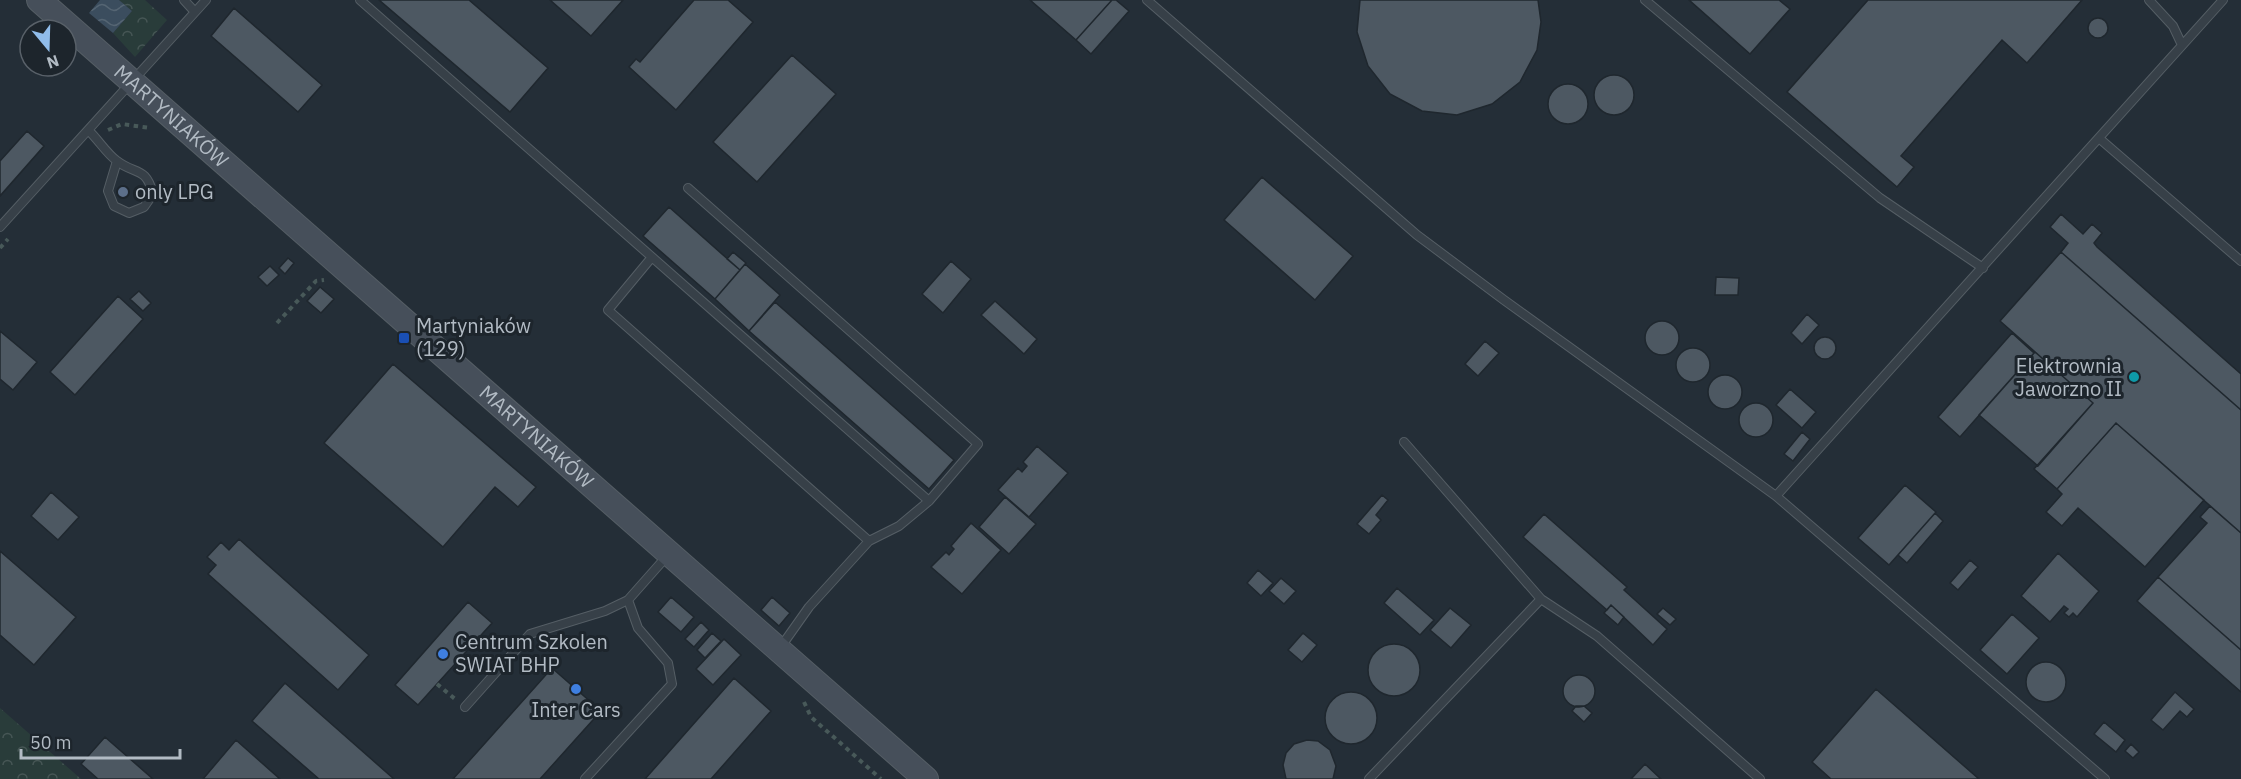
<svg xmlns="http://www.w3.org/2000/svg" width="2241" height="779" viewBox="0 0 2241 779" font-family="'IBM Plex Sans',sans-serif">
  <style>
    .forest { fill: url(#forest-crowns) }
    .water { fill: url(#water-waves) }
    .building { fill: #4d5862; stroke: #1f272e; stroke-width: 1.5 }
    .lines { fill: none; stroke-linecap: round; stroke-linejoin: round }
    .lane-casing { stroke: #555e65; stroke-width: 10 }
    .secondary-casing { stroke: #555e65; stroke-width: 26 }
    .path { stroke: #485959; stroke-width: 4; stroke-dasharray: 4.5 4.5; stroke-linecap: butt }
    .lane { stroke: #374048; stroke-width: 8 }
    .secondary { stroke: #464f5a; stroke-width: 24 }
    .service-dot { fill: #5c6f8a; stroke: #1d252c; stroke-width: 2 }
    .transit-dot { fill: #1a4fb4; stroke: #1d252c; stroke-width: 2 }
    .culture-dot { fill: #0f9aa8; stroke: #1d252c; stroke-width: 2 }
    .shop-dot { fill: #3f7fe0; stroke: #1d252c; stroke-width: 2 }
    .labels { text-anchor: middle; stroke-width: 6; stroke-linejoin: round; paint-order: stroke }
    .street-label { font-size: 20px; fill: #b2bbc4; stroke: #1d252c }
    .poi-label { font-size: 20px; fill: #b2bbc4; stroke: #1d252c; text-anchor: start }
  </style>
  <defs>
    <pattern id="forest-crowns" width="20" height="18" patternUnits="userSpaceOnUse" patternTransform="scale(1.5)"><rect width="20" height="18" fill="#293c3a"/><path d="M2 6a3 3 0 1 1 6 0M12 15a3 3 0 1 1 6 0" fill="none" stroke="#465655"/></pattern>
    <pattern id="water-waves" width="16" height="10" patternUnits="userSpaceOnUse" patternTransform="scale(1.5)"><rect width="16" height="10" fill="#3b4d5e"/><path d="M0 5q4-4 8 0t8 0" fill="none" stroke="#556573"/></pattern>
  </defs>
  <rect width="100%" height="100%" fill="#242e37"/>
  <!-- forest -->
  <path class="forest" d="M119 0H145L167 20 135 57 113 33 132 11Z
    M0 708 81 779H0Z"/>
  <!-- water -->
  <path class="water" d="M100 0H119L132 11 113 33 89 13Z"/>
  <!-- building -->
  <path class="building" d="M379 0H469L548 68 510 112Z
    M550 0H623L591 36Z
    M694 0H728L753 22 676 110 629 67 636 59 640 62Z
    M1030 0H1112L1076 40Z
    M1112 0H1116L1129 11 1091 54 1076 40Z
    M1360 0H1538L1541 22 1537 50 1520 82 1492 104 1457 115 1422 111 1390 94 1368 66 1357 32Z
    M1689 0H1779L1790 9 1750 54Z
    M1868 0H2082L2027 63 2002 40 1901 156 1914 167 1897 187 1787 92Z
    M234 8 322 85 298 112 211 36Z
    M2088 28a10 10 0 1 1 20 0a10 10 0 1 1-20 0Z
    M792 55 836 94 757 182 713 142Z
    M1594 95a20 20 0 1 1 40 0a20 20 0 1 1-40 0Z
    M1548 104a20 20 0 1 1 40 0a20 20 0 1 1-40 0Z
    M27 131 44 146 0 196V161Z
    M1262 177 1353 256 1315 300 1224 220Z
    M669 207 740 270 715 299 643 236Z
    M2061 214 2083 234 2092 224 2102 233 2094 243 2097 247 2241 374V410L2061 252 2068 243 2050 227Z
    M733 252 746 263 740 270 727 259Z
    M2061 252 2241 410V533L2116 423 2057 489 2034 469 2093 403 2000 321Z
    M288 258 294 263 285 274 279 268Z
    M951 261 971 279 943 313 922 294Z
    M745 264 780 295 749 331 715 299Z
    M270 266 279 275 267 286 258 277Z
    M1716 277 1739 278 1738 295H1715Z
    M320 287 334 299 321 313 307 301Z
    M139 291 151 303 143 311 130 299Z
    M118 296 143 319 75 395 50 372Z
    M995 301 1037 339 1024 354 981 315Z
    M775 302 954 460 929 489 749 331Z
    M1807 314 1819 325 1802 344 1791 333Z
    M1645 338a17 17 0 1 1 34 0a17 17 0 1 1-34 0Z
    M0 331 37 362 13 390 0 379Z
    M2012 333 2034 353 1960 437 1938 417Z
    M1814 348a11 11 0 1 1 22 0a11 11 0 1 1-22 0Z
    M1485 341 1499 353 1478 376 1465 364Z
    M1676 365a17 17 0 1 1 34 0a17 17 0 1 1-34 0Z
    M2035 352 2093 403 2038 466 1979 415Z
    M393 364 536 487 518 507 495 487 443 547 324 443Z
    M1708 392a17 17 0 1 1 34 0a17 17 0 1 1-34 0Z
    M1790 389 1816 412 1802 428 1776 405Z
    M1739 420a17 17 0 1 1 34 0a17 17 0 1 1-34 0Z
    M2116 423 2204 500 2145 567 2078 508 2062 526 2046 512 2062 494 2057 489Z
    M1802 432 1810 439 1793 461 1784 454Z
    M1037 446 1068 473 1029 517 998 490 1018 468 1022 472 1027 466 1023 462Z
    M1905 485 1936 512 1889 565 1858 538Z
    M51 492 79 517 58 540 31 516Z
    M1382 495 1388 500 1376 515 1381 520 1369 534 1357 524Z
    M1005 497 1036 524 1009 554 979 527Z
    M2210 506 2241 533V650L2158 577 2207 523 2200 517Z
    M1935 513 1943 521 1907 563 1898 555Z
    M1544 514 1627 587 1624 590 1667 629 1653 645 1611 605 1607 610 1523 537Z
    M971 523 1001 550 962 594 931 567 946 552 949 555 954 549 951 546Z
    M239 539 369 655 338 690 208 574 216 565 207 557 221 542 229 550Z
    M0 551 76 617 34 665 0 635Z
    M2058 553 2099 591 2077 617 2073 613 2069 617 2064 613 2068 609 2064 606 2050 622 2021 596Z
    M1970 560 1978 567 1958 590 1950 583Z
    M1258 570 1273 583 1261 596 1247 583Z
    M2158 577 2241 650V692L2137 601Z
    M1281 578 1296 591 1284 604 1269 591Z
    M1397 588 1434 620 1420 635 1384 603Z
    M671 597 694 617 681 632 658 612Z
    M772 597 790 613 779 626 761 610Z
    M468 602 492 623 418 705 395 685Z
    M1611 605 1624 617 1618 625 1604 613Z
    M1450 608 1471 625 1451 648 1430 630Z
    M1663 608 1676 619 1670 625 1657 614Z
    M2012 614 2039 638 2007 674 1980 650Z
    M701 622 709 630 694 647 685 639Z
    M712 633 721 641 705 658 697 650Z
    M1303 633 1317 645 1302 662 1288 650Z
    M724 639 741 655 713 685 696 669Z
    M1368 670a26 26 0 1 1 52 0a26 26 0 1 1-52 0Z
    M2026 682a20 20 0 1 1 40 0a20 20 0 1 1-40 0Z
    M552 668 601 711 540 779H453Z
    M1563 691a16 16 0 1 1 32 0a16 16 0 1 1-32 0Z
    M734 678 771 711 711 779H645Z
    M285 683 394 779H319L252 721Z
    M1876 689 1979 779H1831L1812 762Z
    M1325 718a26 26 0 1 1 52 0a26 26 0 1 1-52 0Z
    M2175 692 2194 709 2187 717 2180 711 2163 730 2151 720Z
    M1576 706H1584L1592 713 1584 722 1572 711Z
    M2104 722 2125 740 2116 752 2094 734Z
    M105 737 153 779H98L81 764Z
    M236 740 280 779H203Z
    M1307 740 1318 741 1330 750 1336 766 1333 779H1286L1283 765 1286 753 1294 744Z
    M2131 744 2139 752 2133 758 2125 751Z
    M1645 764 1661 779H1631Z"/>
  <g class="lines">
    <!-- lane casing -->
    <g class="lane-casing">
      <path id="lane" d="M184 0 195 12
        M360 0 929 501
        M1147 0 1417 235 1504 300 1776 496 2105 779
        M1645 0 1880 198 1983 268
        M2149 0 2173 26 2182 45
        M88 130C98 139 106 153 117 161 135 175 146 166 153 194L144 207 129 213 114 206 108 191 117 161
        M2100 139 2241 261
        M688 188 978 444 929 501 899 526 869 541 809 607 780 648
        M0 227 206 0
        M652 257 608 310 869 541
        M1404 442 1541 599 1597 636 1760 779
        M1776 496 2223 0
        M465 707 530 634 605 611 628 600
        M585 779 672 684 668 663 638 628 628 600 667 556
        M1369 779 1541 599"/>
    </g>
    <!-- secondary casing -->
    <g class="secondary-casing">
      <g id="secondary">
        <path id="s1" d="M39 0 926 779"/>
      </g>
    </g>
    <!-- path -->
    <path class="path" d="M108 130 122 124 150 128
      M0 248 8 239
      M277 323 316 281 324 280
      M437 684 455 699
      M804 702 811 717 881 779"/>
    <!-- lane -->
    <use href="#lane" class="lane"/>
    <!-- secondary -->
    <use href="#secondary" class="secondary"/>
  </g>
  <!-- markers -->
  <circle class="service-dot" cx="123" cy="192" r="6"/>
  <rect class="transit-dot" x="398" y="332" width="12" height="12" rx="3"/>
  <circle class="culture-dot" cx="2134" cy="377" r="6"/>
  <g class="shop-dot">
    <circle cx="443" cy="654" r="6"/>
    <circle cx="576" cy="689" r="6"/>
  </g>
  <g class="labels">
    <!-- street labels -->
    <g class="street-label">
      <text dy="7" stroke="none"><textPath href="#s1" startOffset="176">MARTYNIAKÓW</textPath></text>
      <text dy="7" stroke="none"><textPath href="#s1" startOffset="662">MARTYNIAKÓW</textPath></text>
    </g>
    <!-- poi labels -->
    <g class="poi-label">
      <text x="135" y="199">only LPG</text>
      <text x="416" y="333">Martyniaków<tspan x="416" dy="23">(129)</tspan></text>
      <text x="2122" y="373" text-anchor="end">Elektrownia<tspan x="2122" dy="23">Jaworzno II</tspan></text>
      <text x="455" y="649">Centrum Szkolen<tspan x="455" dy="23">SWIAT BHP</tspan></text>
      <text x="576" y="717" text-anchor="middle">Inter Cars</text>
    </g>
  </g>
  <!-- north arrow -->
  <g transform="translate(48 48) rotate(161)"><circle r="28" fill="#1d252c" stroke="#596169" stroke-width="1.5"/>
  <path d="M0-4.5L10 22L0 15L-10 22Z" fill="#90bcea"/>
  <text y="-9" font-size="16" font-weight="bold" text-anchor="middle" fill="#b2bbc4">N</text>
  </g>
  <!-- scale -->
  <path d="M21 749v9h159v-9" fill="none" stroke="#b2bbc4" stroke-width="3"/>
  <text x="30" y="749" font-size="18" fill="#b2bbc4" stroke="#1d252c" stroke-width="4.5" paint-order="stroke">50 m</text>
</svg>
